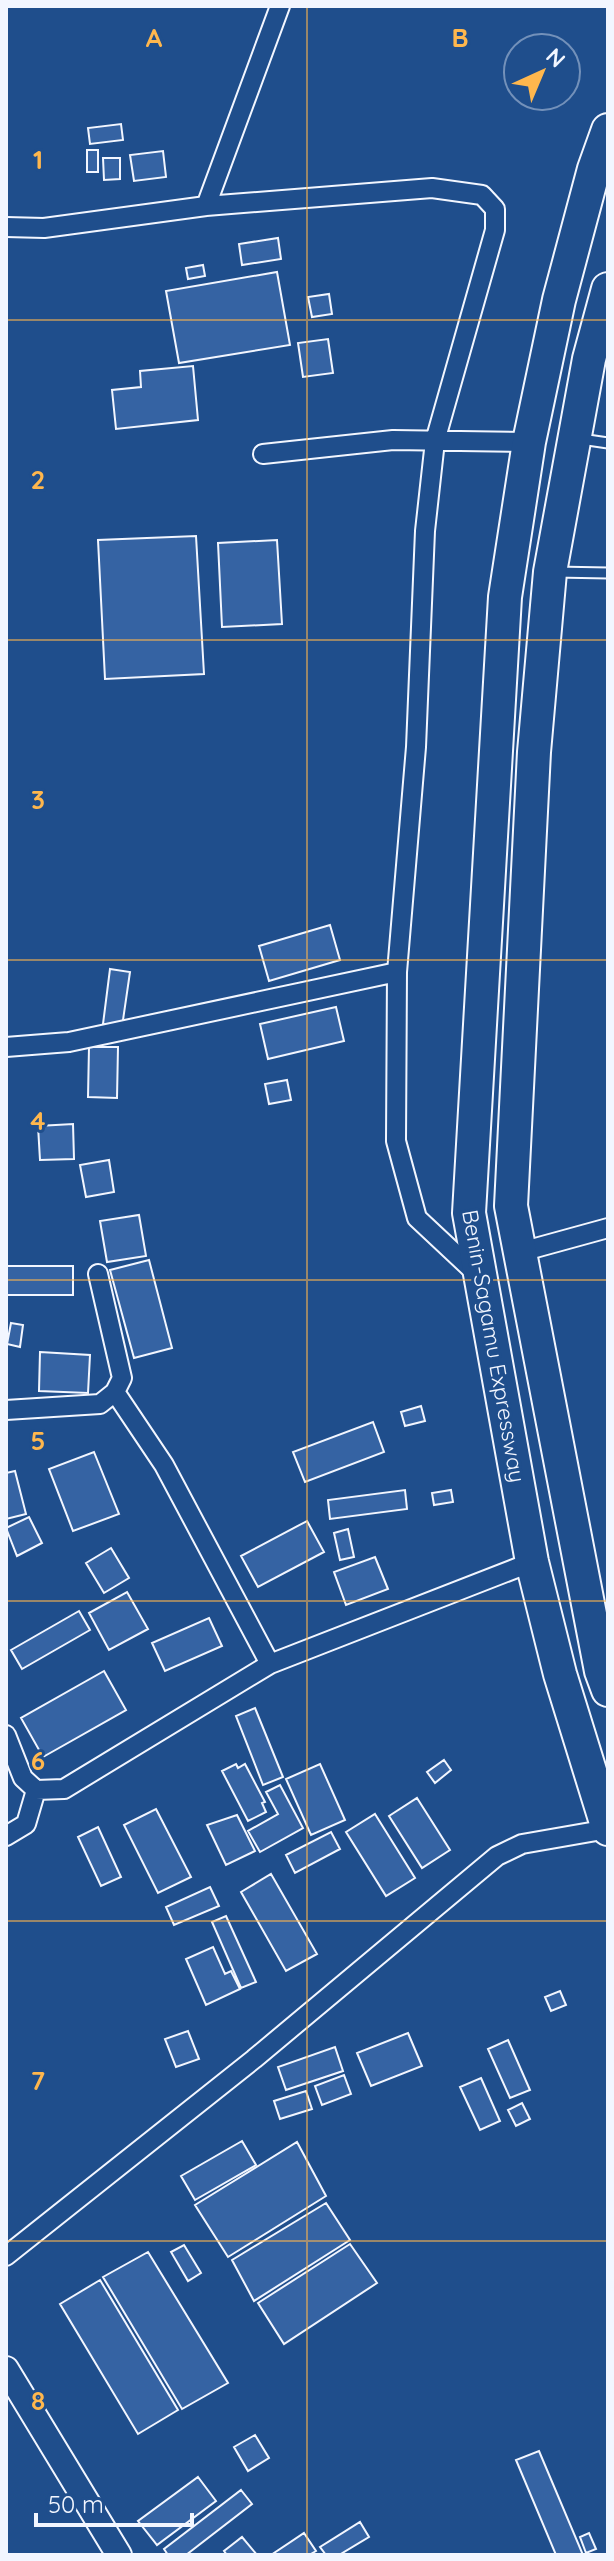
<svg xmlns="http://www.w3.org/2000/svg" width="614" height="2561" viewBox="0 0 614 2561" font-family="Quicksand,sans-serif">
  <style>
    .building { fill: #3563a3; stroke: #f2f6ff; stroke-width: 2 }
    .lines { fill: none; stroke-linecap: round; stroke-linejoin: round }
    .service-casing { stroke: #f2f6ff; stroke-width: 13 }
    .minor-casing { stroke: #f2f6ff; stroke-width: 22 }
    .tertiary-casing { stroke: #f2f6ff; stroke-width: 28 }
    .trunk-casing { stroke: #f2f6ff; stroke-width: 36 }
    .service { stroke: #1f4e8c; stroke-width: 9 }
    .minor { stroke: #1f4e8c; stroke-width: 18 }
    .tertiary { stroke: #1f4e8c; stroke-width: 24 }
    .trunk { stroke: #1f4e8c; stroke-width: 32 }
    .grid { fill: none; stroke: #ffb74d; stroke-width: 2; stroke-opacity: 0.55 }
    .labels { text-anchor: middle; stroke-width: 6; stroke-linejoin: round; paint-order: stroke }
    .street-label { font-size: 22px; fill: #f2f6ff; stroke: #1f4e8c }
    .grid-label { font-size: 26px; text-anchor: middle; font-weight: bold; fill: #ffb74d; stroke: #1f4e8c; stroke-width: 6; stroke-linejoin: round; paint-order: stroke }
  </style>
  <rect width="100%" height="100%" fill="#1f4e8c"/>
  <!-- building -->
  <path class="building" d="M121 124 123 140 90 144 88 128Z
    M87 150H98V172H87Z
    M163 151 166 177 134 181 130 155Z
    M103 158H120V179L104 180Z
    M278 238 281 259 242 265 239 244Z
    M203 265 205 276 188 279 186 268Z
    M277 272 290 345 179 363 166 291Z
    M329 294 332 314 312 317 308 297Z
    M328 339 333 373 303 377 298 343Z
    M193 366 198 420 116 429 112 390 141 387 140 371Z
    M196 536 204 674 105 679 98 540Z
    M277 540 282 624 222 627 218 543Z
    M330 925 340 960 269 981 259 946Z
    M110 969 130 972 122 1027 103 1024Z
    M336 1007 344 1041 268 1059 260 1024Z
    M89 1047H118L117 1098 88 1097Z
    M287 1080 291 1100 269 1104 265 1084Z
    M73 1124 74 1159 40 1160 38 1126Z
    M109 1160 114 1192 86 1197 80 1165Z
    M139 1215 146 1256 107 1262 100 1221Z
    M149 1260 172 1348 134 1358 110 1270Z
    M6 1266H73V1295H6Z
    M11 1323 23 1325 20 1347 7 1344Z
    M40 1352 90 1355 88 1393 39 1391Z
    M421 1406 425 1421 405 1426 401 1412Z
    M373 1422 384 1452 305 1482 293 1452Z
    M94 1452 119 1514 73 1531 49 1469Z
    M15 1471 26 1514 6 1519V1473Z
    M405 1490 407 1509 330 1519 328 1500Z
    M451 1490 453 1502 434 1505 432 1493Z
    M29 1517 42 1543 17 1556 6 1528Z
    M307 1521 324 1552 258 1587 241 1556Z
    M348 1529 354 1557 340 1560 334 1533Z
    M111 1548 129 1578 104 1593 86 1563Z
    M375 1557 388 1589 346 1605 334 1572Z
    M127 1592 148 1629 109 1650 89 1613Z
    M79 1611 90 1630 22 1669 11 1650Z
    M209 1618 222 1646 165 1671 152 1643Z
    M104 1671 126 1710 43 1757 21 1718Z
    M255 1708 283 1777 263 1785 236 1716Z
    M444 1760 451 1770 435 1783 427 1772Z
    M236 1764 238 1768 245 1764 265 1802 262 1803 266 1812 248 1821 222 1771Z
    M320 1764 345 1820 311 1835 286 1779Z
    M280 1785 303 1828 260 1852 248 1831 278 1814 266 1792Z
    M417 1798 450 1850 422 1868 389 1816Z
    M156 1809 191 1877 158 1893 124 1825Z
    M375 1814 415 1878 386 1896 346 1832Z
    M237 1815 255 1851 226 1865 207 1825Z
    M98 1827 121 1877 101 1886 78 1837Z
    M331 1832 340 1849 295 1873 286 1855Z
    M271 1874 317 1954 286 1971 241 1892Z
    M210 1887 219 1906 174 1925 166 1907Z
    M226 1916 256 1982 241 1988 212 1922Z
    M213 1947 225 1974 231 1971 240 1989 206 2005 186 1959Z
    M560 1991 566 2005 551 2011 545 1997Z
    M188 2031 199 2059 176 2067 165 2039Z
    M408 2033 422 2066 371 2086 357 2053Z
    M508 2040 530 2090 510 2098 488 2049Z
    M335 2047 343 2071 286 2090 278 2067Z
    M344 2075 351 2094 322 2105 315 2086Z
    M481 2078 500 2121 480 2130 460 2087Z
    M306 2091 312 2109 280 2119 274 2101Z
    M522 2103 530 2119 516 2126 508 2110Z
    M242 2141 256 2165 195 2200 181 2176Z
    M297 2142 326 2196 228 2257 195 2205Z
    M326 2203 350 2240 254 2301 232 2260Z
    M350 2244 377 2283 284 2344 258 2303Z
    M184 2245 201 2273 188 2281 171 2252Z
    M148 2252 228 2383 182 2409 103 2277Z
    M100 2280 178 2410 138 2434 60 2304Z
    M255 2435 269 2458 248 2471 234 2447Z
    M539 2451 583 2555H556L516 2460Z
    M198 2477 216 2501 157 2545 138 2521Z
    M241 2490 252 2504 186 2555H168L164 2549Z
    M360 2522 369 2537 339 2555H326L320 2547Z
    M304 2533 316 2551 309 2555H271Z
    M589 2533 596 2549 586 2553 580 2537Z
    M242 2537 257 2555H227L224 2551Z"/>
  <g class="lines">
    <!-- service casing -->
    <g class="service-casing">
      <path id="service" d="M581 439 608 443
        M555 572 608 573"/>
    </g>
    <!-- minor casing -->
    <g class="minor-casing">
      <path id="minor" d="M206 206 280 6
        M6 227 44 228 206 206 432 188 482 195 495 209V230L435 441 425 531 416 747 397 972 396 1141 417 1218 479 1276
        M263 454 393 440 529 442
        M6 1047 69 1042 397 972
        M517 1253 608 1228
        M115 1392 164 1465 270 1664
        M6 1410 100 1404 115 1392 122 1378 98 1274
        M6 1735 23 1778 36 1790 64 1789 270 1664 532 1562
        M6 1836 26 1824 36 1790
        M6 2256 254 2059 497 1856 522 1844 608 1829"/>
    </g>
    <!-- tertiary casing -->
    <g class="tertiary-casing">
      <path id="tertiary" d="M6 2369 119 2555"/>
    </g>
    <!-- trunk casing -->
    <g class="trunk-casing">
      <path id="trunk" d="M608 130 594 169 559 300 529 442 505 597 469 1213 532 1562 560 1674 608 1829
        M608 289 589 359 550 572 534 752 511 1206 601 1671 608 1690"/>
    </g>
    <!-- service -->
    <use href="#service" class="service"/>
    <!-- minor -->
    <use href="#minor" class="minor"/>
    <!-- tertiary -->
    <use href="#tertiary" class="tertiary"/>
    <!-- trunk -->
    <use href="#trunk" class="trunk"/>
  </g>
  <!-- grid -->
  <path class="grid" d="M307 6V2555M6 320H608M6 640H608M6 960H608M6 1280H608M6 1601H608M6 1921H608M6 2241H608"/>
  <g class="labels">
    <!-- street labels -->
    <g class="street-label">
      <text transform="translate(494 1346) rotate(80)" y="8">Benin-Sagamu Expressway</text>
    </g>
  </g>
  <g class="grid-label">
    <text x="154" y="47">A</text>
    <text x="460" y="47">B</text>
    <text x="38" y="169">1</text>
    <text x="38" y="489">2</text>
    <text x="38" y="809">3</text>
    <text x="38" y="1130">4</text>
    <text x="38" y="1450">5</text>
    <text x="38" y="1770">6</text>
    <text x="38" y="2090">7</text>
    <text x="38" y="2410">8</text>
  </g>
  <!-- border -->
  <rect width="614" height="2561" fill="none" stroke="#f2f6ff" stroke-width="16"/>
  <!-- north arrow -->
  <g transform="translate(542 72) rotate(44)"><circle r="38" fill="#1f4e8c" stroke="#7391ba" stroke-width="2"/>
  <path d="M0-6L14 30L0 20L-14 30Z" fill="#ffb74d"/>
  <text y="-12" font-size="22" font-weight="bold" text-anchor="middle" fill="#f2f6ff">N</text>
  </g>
  <!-- scale -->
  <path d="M36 2513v12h156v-12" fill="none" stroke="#f2f6ff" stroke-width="4"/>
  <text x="48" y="2513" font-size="24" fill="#f2f6ff" stroke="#1f4e8c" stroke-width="6" paint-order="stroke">50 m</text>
</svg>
